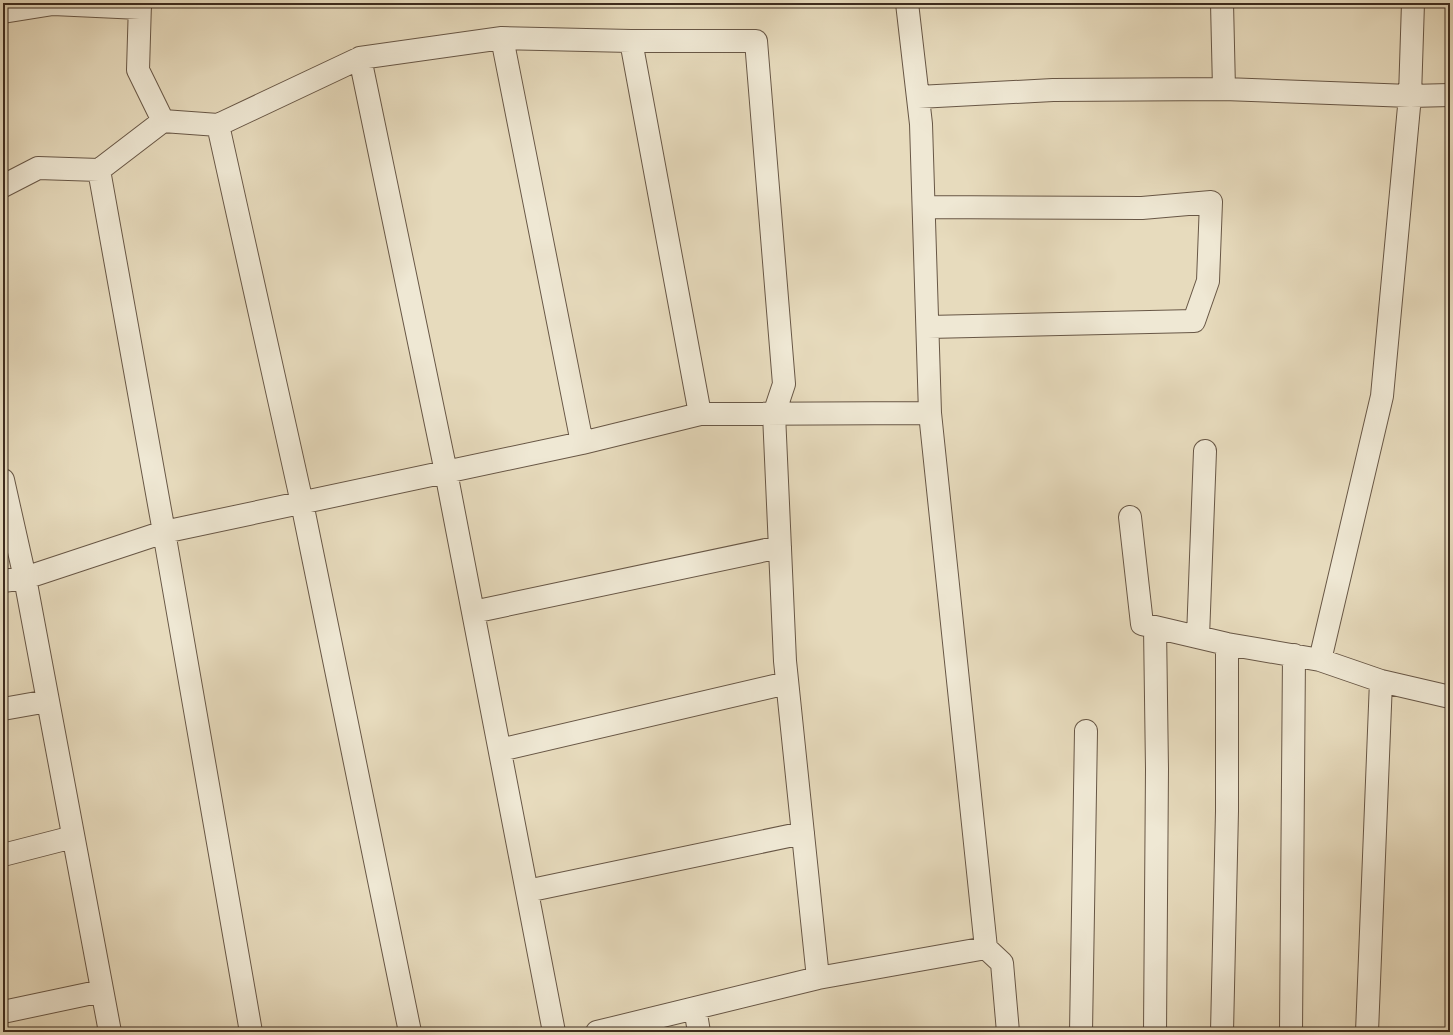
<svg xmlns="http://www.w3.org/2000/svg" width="1453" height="1035" viewBox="0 0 1453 1035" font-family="'Gentium Book Plus',serif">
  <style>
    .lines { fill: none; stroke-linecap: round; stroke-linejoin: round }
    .street-casing { stroke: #685746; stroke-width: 24 }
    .street { stroke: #efe8d4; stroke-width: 22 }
  </style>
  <rect width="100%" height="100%" fill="#e7dbbd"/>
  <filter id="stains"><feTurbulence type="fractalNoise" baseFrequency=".005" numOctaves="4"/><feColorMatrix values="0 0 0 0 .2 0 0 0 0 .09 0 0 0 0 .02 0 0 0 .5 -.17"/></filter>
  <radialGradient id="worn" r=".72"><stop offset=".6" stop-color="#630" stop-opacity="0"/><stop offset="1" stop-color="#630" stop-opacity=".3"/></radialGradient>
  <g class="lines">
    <!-- street casing -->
    <g class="street-casing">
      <path id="street" d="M140 3 138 70 163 121
        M1222 3 1224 89
        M3 12 53 4 140 8
        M502 38 631 41 700 414
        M360 58 502 38 582 443
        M918 97 1053 90 1224 89 1410 96 1450 95
        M218 125 360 58 446 472 554 1032
        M99 170 163 121 218 125 302 503 410 1032
        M3 186 38 168 99 170 164 532 251 1032
        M924 207 1142 208 1211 202 1208 281 1194 321 928 327
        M3 480 25 578 164 532 582 443 700 414 930 413 921 124 907 3
        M1130 517 1142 624 1227 644 1320 660 1381 681 1450 697
        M3 581 25 578 110 1032
        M473 612 780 547
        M1155 627 1157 769 1155 1032
        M1198 637 1205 451
        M1320 660 1382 396 1410 96 1413 3
        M3 709 48 701
        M500 750 787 683
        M3 855 73 837
        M527 891 803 833
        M986 948 1002 963 1008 1032
        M818 978 986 948 930 413
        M695 1008 699 1032
        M3 1012 102 991
        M597 1032 818 978 785 661 774 414 784 384 756 41H631
        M1081 1032 1086 731
        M1222 1032 1227 811V644
        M1291 1032 1294 655
        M1367 1032 1381 681"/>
    </g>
    <!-- street -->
    <use href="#street" class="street"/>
  </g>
  <!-- margin -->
  <rect width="1453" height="1035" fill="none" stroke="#e7dbbd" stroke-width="16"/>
  <rect x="4" y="4" width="1445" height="1027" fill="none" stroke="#3d2b1e" stroke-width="2"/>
  <rect x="8" y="8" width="1437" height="1019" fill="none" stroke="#3d2b1e"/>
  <rect width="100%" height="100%" filter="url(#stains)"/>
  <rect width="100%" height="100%" fill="url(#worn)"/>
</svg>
